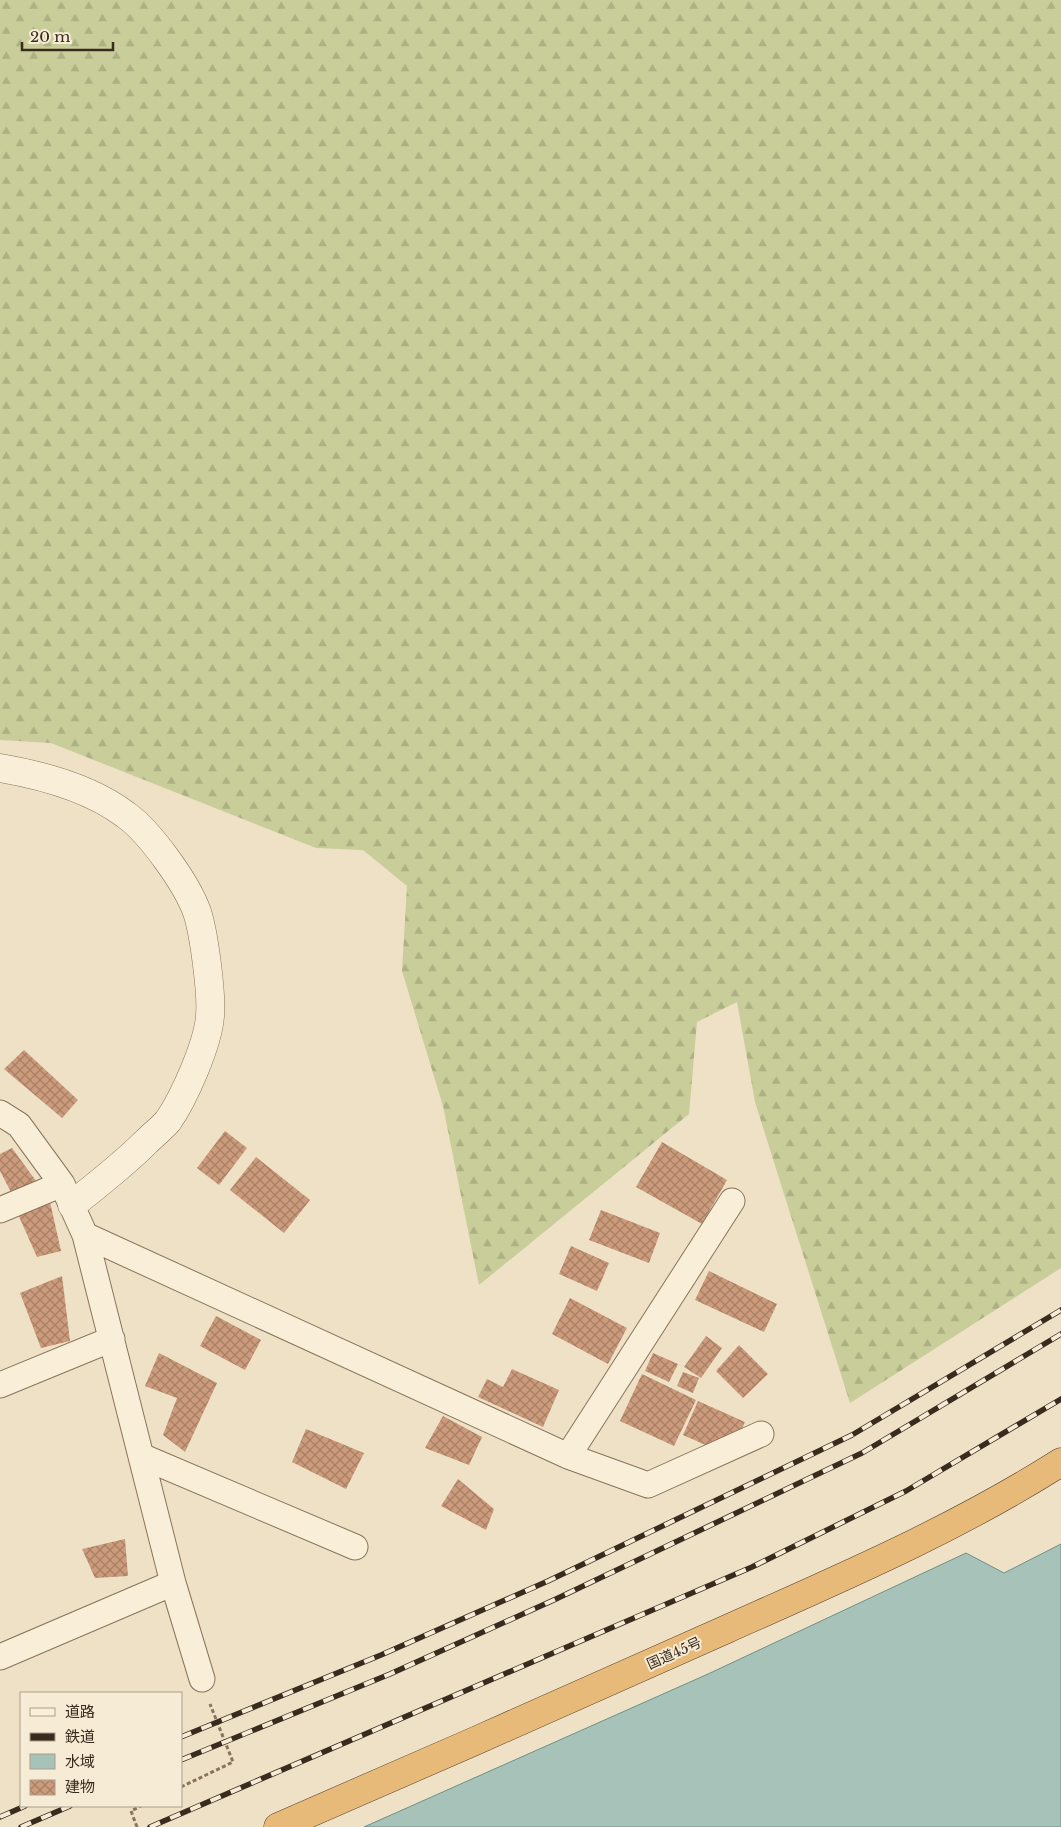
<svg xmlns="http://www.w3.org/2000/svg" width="1061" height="1827" viewBox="0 0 1061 1827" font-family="'Libre Baskerville','Noto Sans JP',serif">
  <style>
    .forest { fill: url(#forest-firs) }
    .water { fill: #a7c2b9; stroke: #6e9087 }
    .building { fill: url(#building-cross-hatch) }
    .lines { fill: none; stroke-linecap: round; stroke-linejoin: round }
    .minor-casing { stroke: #8a735b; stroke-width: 27 }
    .tertiary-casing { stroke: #8a735b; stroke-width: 29 }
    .trunk-casing { stroke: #57412f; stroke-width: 29 }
    .path { stroke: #8a735b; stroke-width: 3; stroke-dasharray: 4 2.5; stroke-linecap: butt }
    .minor { stroke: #f9efd9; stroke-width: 25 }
    .tertiary { stroke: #f9efd9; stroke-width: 28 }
    .trunk { stroke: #e7ba7a; stroke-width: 28 }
    .rail-casing { stroke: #3a2b1f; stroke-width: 5.5 }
    .rail { stroke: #f6ebd5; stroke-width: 4; stroke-dasharray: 11; stroke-linecap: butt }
    .labels { text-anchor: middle; stroke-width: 4; stroke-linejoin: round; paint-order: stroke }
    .street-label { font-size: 14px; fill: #3a2b1f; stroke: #f6ebd5 }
  </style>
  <defs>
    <pattern id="forest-firs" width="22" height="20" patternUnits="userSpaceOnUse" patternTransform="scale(1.25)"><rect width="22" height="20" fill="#c8cd99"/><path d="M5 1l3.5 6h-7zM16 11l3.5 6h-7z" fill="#adb083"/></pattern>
    <pattern id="building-cross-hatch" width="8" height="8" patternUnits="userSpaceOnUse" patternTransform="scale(1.25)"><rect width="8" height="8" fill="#cc9b7c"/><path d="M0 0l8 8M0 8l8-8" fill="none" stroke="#a77f65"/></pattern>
  </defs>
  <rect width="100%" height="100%" fill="#eee1c6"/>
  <!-- forest -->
  <path class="forest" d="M0 0H1061V1268L850 1403 755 1102 737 1002 697 1022 689 1114 479 1285 443 1106 402 971 407 886 363 850 316 848 51 743 0 740Z"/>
  <!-- water -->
  <path class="water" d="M1061 1544V1827H364L708 1674 966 1553 1004 1573Z"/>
  <!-- building -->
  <path class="building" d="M24 1050 78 1100 62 1118 4 1069Z
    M225 1131 247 1148 219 1185 197 1168Z
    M662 1142 727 1180 702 1224 636 1187Z
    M12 1148 36 1181 12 1194 0 1171V1154Z
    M256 1157 310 1200 284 1233 230 1190Z
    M50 1202 61 1251 37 1257 17 1212Z
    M601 1210 660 1233 649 1263 589 1240Z
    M571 1246 609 1263 597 1291 559 1274Z
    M709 1271 777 1304 764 1332 695 1300Z
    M62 1276 70 1341 41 1348 20 1293Z
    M570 1298 627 1328 608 1364 552 1334Z
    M216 1316 261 1340 245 1370 200 1346Z
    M706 1336 722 1348 701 1378 684 1367Z
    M739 1345 768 1374 743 1398 716 1371Z
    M159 1353 217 1383 185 1452 163 1435 177 1398 145 1386Z
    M653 1353 678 1364 669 1382 645 1371Z
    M512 1369 559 1390 543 1427 478 1397 487 1379 503 1387Z
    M683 1372 699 1378 693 1393 677 1386Z
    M642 1374 696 1400 674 1446 620 1421Z
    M698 1401 745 1422 739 1435 710 1447 683 1435Z
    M443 1416 482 1437 469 1465 425 1448Z
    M306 1429 364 1453 346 1489 292 1462Z
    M458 1479 494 1509 486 1530 441 1506Z
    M125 1539 128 1576 95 1578 82 1549Z"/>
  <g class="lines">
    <!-- minor casing -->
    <g class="minor-casing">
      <path id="minor" d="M0 1113 19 1125 62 1184 85 1235 173 1583 202 1679
        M0 1210 62 1184
        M85 1235 568 1456 732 1201
        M0 1385 112 1339
        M141 1456 355 1547
        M568 1456 648 1485 761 1434
        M0 1657 173 1583"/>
    </g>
    <!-- tertiary casing -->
    <g class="tertiary-casing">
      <path id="tertiary" d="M0 768C41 775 92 789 126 815 150 832 187 884 197 912 204 933 212 994 210 1016 208 1044 184 1098 168 1121 162 1128 153 1135 146 1142 123 1165 97 1185 72 1205"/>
    </g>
    <!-- trunk casing -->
    <g class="trunk-casing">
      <path id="trunk" d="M278 1827C428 1762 578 1696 727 1629 841 1578 956 1529 1061 1462"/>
    </g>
    <!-- path -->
    <path class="path" d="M181 1787 233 1762 210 1704
      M137 1827 131 1811 141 1806"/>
    <!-- minor -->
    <use href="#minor" class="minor"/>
    <!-- tertiary -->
    <use href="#tertiary" class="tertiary"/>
    <!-- trunk -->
    <use href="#trunk" class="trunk"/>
    <!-- rail casing -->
    <g class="rail-casing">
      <path id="rail" d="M181 1737 381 1655 548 1581 852 1435 1061 1310
        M181 1760 390 1674 556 1599 862 1453 1061 1334
        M0 1817 25 1806
        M21 1827 70 1806
        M150 1827 752 1567 906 1491 1061 1399"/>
    </g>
    <!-- rail -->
    <use href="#rail" class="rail"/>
  </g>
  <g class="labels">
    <!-- street labels -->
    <g class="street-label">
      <text transform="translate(674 1653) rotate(-24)" y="5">国道45号</text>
    </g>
  </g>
  <!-- legend -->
  <rect x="20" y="1692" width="162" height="115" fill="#f6ebd5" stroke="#ab9e8c"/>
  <rect x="30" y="1708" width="25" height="8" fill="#f9efd9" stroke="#ab9e8c"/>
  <text x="65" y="1717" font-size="15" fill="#3a2b1f">道路</text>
  <rect x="30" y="1733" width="25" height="8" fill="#3a2b1f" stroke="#ab9e8c"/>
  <text x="65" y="1742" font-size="15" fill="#3a2b1f">鉄道</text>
  <rect x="30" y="1754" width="25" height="15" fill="#a7c2b9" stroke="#ab9e8c"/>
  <text x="65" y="1767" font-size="15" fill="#3a2b1f">水域</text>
  <rect x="30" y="1780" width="25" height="15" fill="url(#building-cross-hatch)" stroke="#ab9e8c"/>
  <text x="65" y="1792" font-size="15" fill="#3a2b1f">建物</text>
  <!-- scale -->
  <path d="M22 42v8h91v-8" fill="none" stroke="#3a2b1f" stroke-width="2.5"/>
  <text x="30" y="42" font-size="15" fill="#3a2b1f" stroke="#f6ebd5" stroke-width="4" paint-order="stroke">20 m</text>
</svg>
